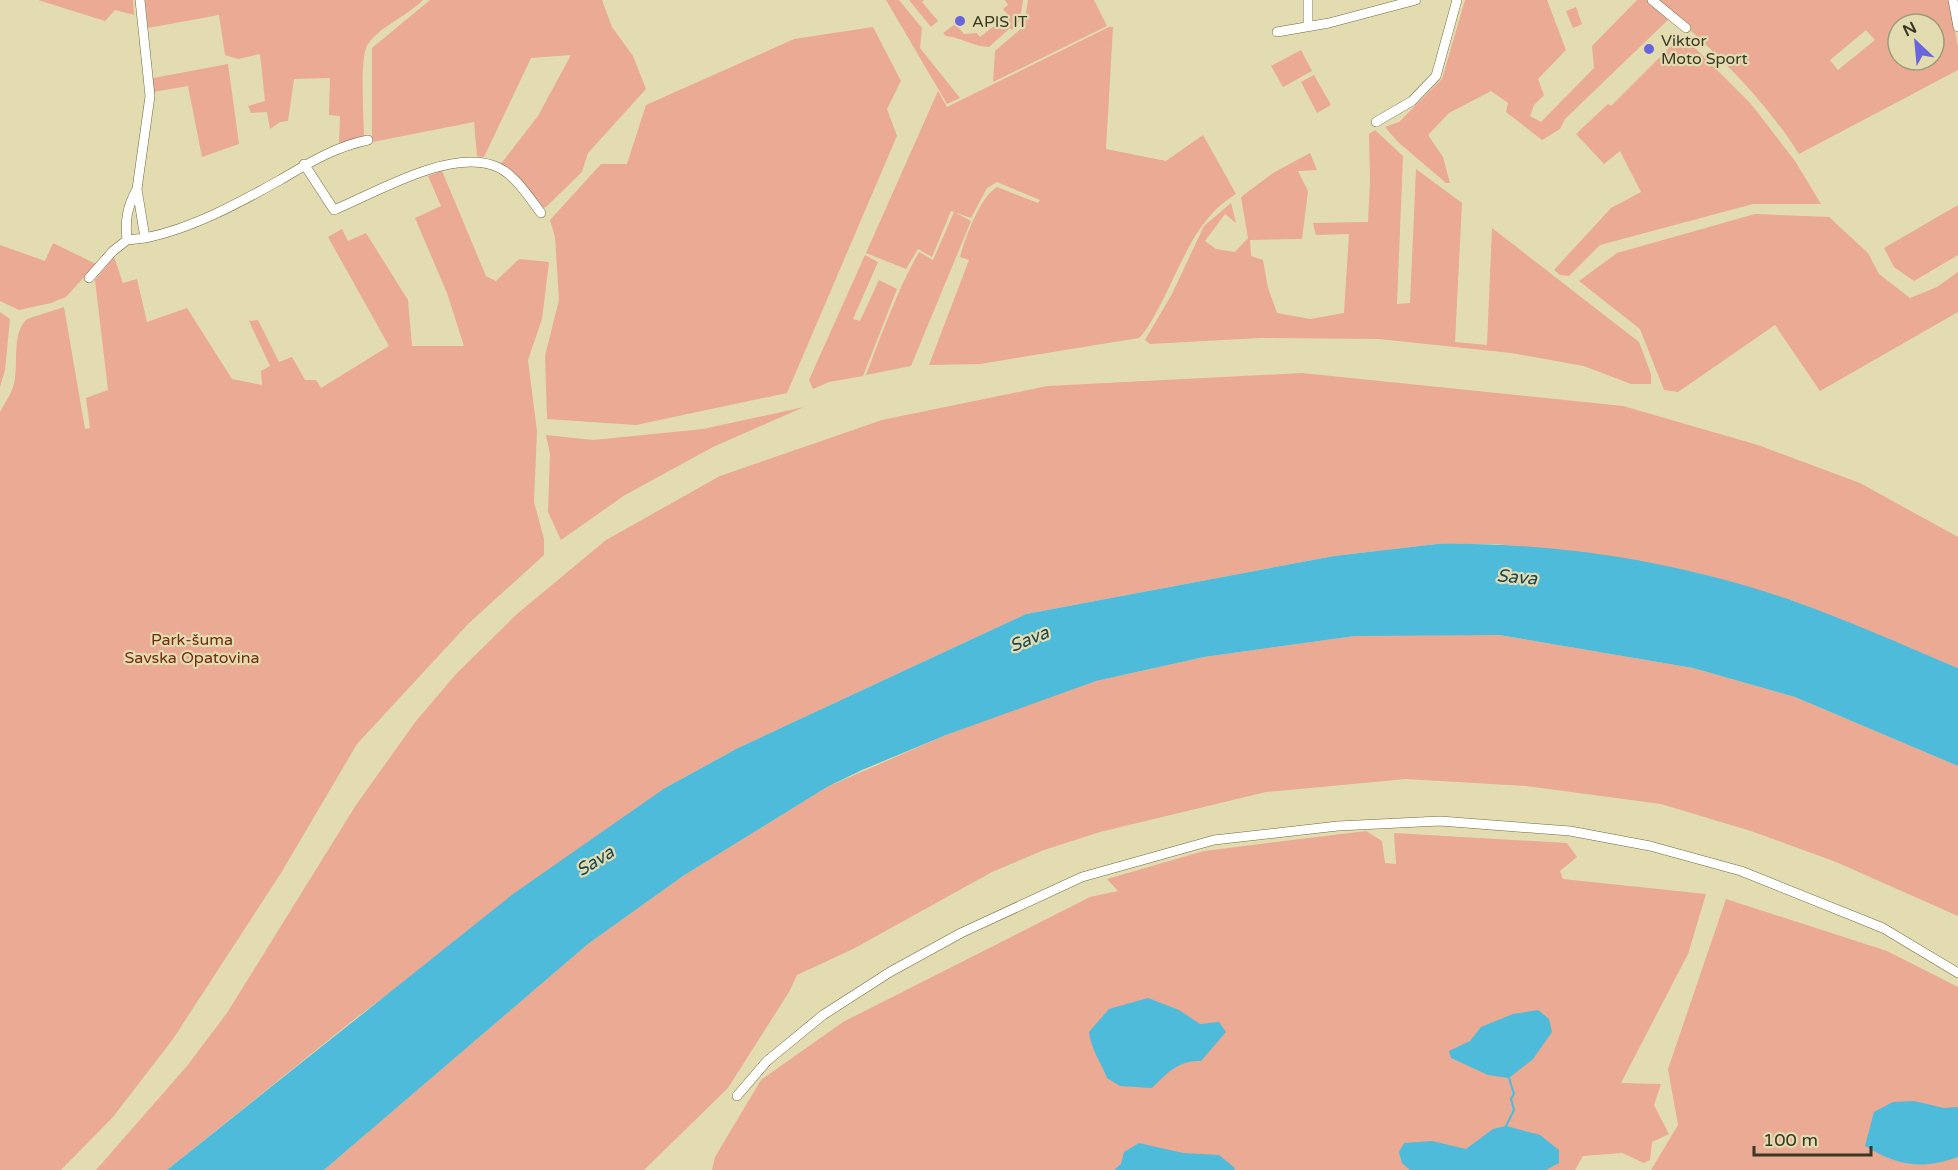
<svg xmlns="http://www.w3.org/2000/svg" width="1958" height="1170" viewBox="0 0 1958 1170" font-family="'Varela Round',sans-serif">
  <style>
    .green { fill: #eaaa93; fill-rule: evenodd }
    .water { fill: #4ebbda }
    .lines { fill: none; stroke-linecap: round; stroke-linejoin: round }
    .stream { stroke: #4ebbda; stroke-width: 2 }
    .minor-casing { stroke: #716a43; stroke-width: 10 }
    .minor { stroke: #fff; stroke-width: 9 }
    .poi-dot { fill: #6865df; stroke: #e3dcb1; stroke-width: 2 }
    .labels { text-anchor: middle; stroke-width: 4.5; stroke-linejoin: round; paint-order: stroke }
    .poi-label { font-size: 16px; fill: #393625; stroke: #e3dcb1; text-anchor: start }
    .park-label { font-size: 16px; fill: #742b0e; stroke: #e3dcb1 }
    .water-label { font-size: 18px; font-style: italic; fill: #184754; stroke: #e3dcb1 }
  </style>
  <rect width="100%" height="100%" fill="#e3dcb1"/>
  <!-- green -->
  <path class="green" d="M38 0H133L134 15 115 10 105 21Z
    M145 0H423C407 16 382 25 368 44 359 56 364 120 364 138L339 145 340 116 329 115 330 78 294 79 288 121 280 122 270 129 267 112 251 113 248 106 265 101 260 54 238 59 225 55 219 15 148 28Z
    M430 0H602L612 27 633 56 646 89 588 153 582 172 546 207 542 208 500 165 538 116 571 55 531 58 484 157 477 156 474 122 372 142V48Z
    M886 0H899L922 28 920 48 960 98 947 104Z
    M909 0H924L922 2 938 21 931 27Z
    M1005 0H1023L1020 20 1012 30 1010 28 989 47C975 47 962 38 946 36L943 33 955 24 964 34 977 33 980 37 1008 15 1003 9 1008 5Z
    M1028 0H1094L1107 26 993 82 995 51 1024 26Z
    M1465 0H1547L1566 50 1538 79 1544 95 1534 105 1530 116 1541 122 1594 68 1592 46 1637 0H1649L1670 18 1565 119 1560 129 1542 140 1506 112 1508 103 1491 91 1449 113 1428 135 1443 157 1450 183H1446L1398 142 1385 127 1399 122 1442 79Z
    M1657 0H1949L1958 47V70L1799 154C1761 94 1709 46 1657 0ZM1898 24H1934V60H1898ZM1866 30 1875 40 1838 70 1830 60Z
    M1576 7 1582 24 1573 28 1566 11Z
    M873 27 901 81 887 109 897 136 787 393 636 425 547 419 545 356 559 300 555 237 550 220 601 164H627L646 105 794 39Z
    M1109 27H1113L1106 149 1166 161 1203 135 1236 194C1193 220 1181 268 1157 311 1152 320 1147 330 1139 338L980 364 929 365 969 260 960 257C965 238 980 197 997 187L1038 203 1040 200 997 182 987 188 971 218 951 211 932 257 918 249 906 269 866 253 938 91 947 107Z
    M1682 35 1751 104 1795 161 1821 204H1753L1600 245 1569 276 1560 275 1554 270 1611 208 1641 192 1620 151 1604 164 1576 134 1608 104 1611 106Z
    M1301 50 1312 71 1283 87 1271 66Z
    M228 64 239 144 202 157 188 86 153 92V78Z
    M1314 75 1331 105 1317 113 1301 82Z
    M1375 130 1403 156 1397 304 1410 303 1416 169 1462 203 1455 342 1487 345 1492 228 1639 342 1651 374V384H1631L1584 366 1511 353 1379 339 1260 338 1150 344 1145 340 1172 294 1204 226 1231 203 1236 223 1225 214 1205 241 1216 249 1235 252 1248 238 1241 197 1273 173 1310 153 1317 170 1298 171 1308 191 1302 239 1250 240 1251 256 1263 260 1268 288 1277 313 1310 319 1344 313 1349 234 1316 235 1313 223 1368 222 1370 181 1369 134Z
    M442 171 486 276 496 281 519 259 549 262 542 319 528 360 537 431 534 502 544 539V555L468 624 357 744 281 873 173 1039 113 1117 61 1170H0V412C6 401 14 390 15 378 18 358 12 334 27 319L64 307 85 429 90 428 86 398 108 390 95 280 114 257 123 283 137 279 147 322 187 308 232 379 262 385 261 371 270 366 249 321 258 320 279 362 292 357 305 380H316L321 388 389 346 328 237 342 229 348 241 366 233 408 300 412 346H464L447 293 415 218 441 206 428 176Z
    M1958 205V255L1914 281 1894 267 1884 248Z
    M954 212 971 221 911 366 866 375C882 333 897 291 919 252L933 260Z
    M1755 214 1829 217 1868 253 1879 274 1910 298 1937 287 1958 272V312L1820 391 1775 325 1678 392 1664 390 1640 329 1579 281 1617 253Z
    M53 243 96 264 66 297 51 303 19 310 0 301V245L45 261Z
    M865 255 878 262 853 319 860 321 879 280 897 289 863 376 829 382 813 389 809 380Z
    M0 312 10 319 5 370 0 387Z
    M1302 373 1623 406 1758 445 1860 483 1958 537V668L1796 602 1698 573 1591 554 1496 544H1437L1334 556 1026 614 738 748 665 788 356 1018 167 1170H96L187 1066 227 1013 356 805 416 721 457 673 517 614 606 540 720 476 882 420 1047 386Z
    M804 407 713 447 625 495 561 540 548 512 550 454 546 435 593 440 703 429Z
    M1465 633 1499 635 1693 668 1795 697 1958 766V916L1836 862 1751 831 1661 804 1526 786 1406 779 1266 792 1100 832 1044 850 992 872 853 949 797 975 789 992 728 1088 644 1170H324L588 944 683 876 827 787 946 735 1061 691 1096 681 1204 657 1355 636Z
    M1366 831 1382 841 1385 863 1396 864 1394 833 1567 843 1577 857 1560 871 1563 879 1706 894 1688 954 1621 1083 1661 1084 1654 1105 1669 1134 1652 1142 1650 1160 1644 1163 1622 1153 1583 1156 1575 1170H712L715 1157 761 1080 843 1022 1090 897 1118 891 1107 879 1204 851Z
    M1726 899 1887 951 1958 987V1170H1651L1678 1125 1668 1069Z"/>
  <!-- water -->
  <path class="water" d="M1437 544C1557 542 1683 562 1796 602 1849 621 1901 644 1953 666L1958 668V766L1795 697 1693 668 1499 635 1355 636 1204 657 1096 681 946 735 862 770 827 787 683 876 588 944 324 1170H167L513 894 665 788 738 748 1026 614 1334 556Z
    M1148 998 1179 1010 1200 1024 1219 1022 1226 1032 1201 1061C1179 1060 1167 1073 1152 1088L1120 1086 1107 1078C1101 1062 1091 1050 1089 1032L1109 1009Z
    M1538 1010 1549 1019 1552 1032 1533 1059 1509 1078 1488 1075 1451 1058 1449 1051 1470 1041 1481 1027 1513 1014Z
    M1914 1101 1944 1108 1958 1107V1157C1922 1170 1898 1166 1865 1146L1874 1112 1893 1102Z
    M1506 1126 1540 1135 1559 1150V1163L1546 1170H1410L1402 1163 1399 1152 1404 1143 1432 1141 1466 1149 1493 1129Z
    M1139 1143 1183 1153 1219 1155 1235 1168 1234 1170H1114L1121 1164 1124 1152Z"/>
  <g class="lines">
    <!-- stream -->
    <path class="stream" d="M1506 1126 1514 1110 1511 1099 1514 1094 1509 1078"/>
    <!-- minor casing -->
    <g class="minor-casing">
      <path id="minor" d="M1652 0 1686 28
        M1953 0 1958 27
        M1308 26V0
        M1277 32 1329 23 1416 0
        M1376 122 1412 101 1436 76 1457 0
        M304 164 334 210C375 193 447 150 492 165 513 171 528 196 541 213
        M137 189C127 207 125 220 127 240L145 238 137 189 150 96 140 0
        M145 238C191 229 239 203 280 180 309 163 334 147 368 140
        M89 278 113 251 127 240
        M737 1096 767 1061 823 1015 890 972 961 933 1082 877 1214 840 1338 826 1440 821 1570 831 1650 846 1741 871 1883 928 1958 973"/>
    </g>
    <!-- minor -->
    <use href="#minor" class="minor"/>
  </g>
  <!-- markers -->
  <g class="poi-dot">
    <circle cx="960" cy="21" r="6"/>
    <circle cx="1649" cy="49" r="6"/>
  </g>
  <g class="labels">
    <!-- poi labels -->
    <g class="poi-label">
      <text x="972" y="27">APIS IT</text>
      <text x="1661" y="46">Viktor<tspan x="1661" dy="18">Moto Sport</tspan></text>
    </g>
    <!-- park labels -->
    <g class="park-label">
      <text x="192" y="645">Park-šuma<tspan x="192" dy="18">Savska Opatovina</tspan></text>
    </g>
    <!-- water labels -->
    <g class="water-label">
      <text transform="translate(1517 577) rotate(5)" y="6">Sava</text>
      <text transform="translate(1029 639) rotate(-22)" y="6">Sava</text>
      <text transform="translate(595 861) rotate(-32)" y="6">Sava</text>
    </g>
  </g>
  <!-- north arrow -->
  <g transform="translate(1916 42) rotate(334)"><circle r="28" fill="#e3dcb1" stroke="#9f9a79" stroke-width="1.5"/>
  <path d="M0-4.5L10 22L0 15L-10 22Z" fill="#6865df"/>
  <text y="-9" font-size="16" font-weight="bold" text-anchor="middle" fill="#393625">N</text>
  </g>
  <!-- scale -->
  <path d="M1754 1146v9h117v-9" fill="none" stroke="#393625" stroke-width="3"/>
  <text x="1763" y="1146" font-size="18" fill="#393625" stroke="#e3dcb1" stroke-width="4.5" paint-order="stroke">100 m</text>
</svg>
